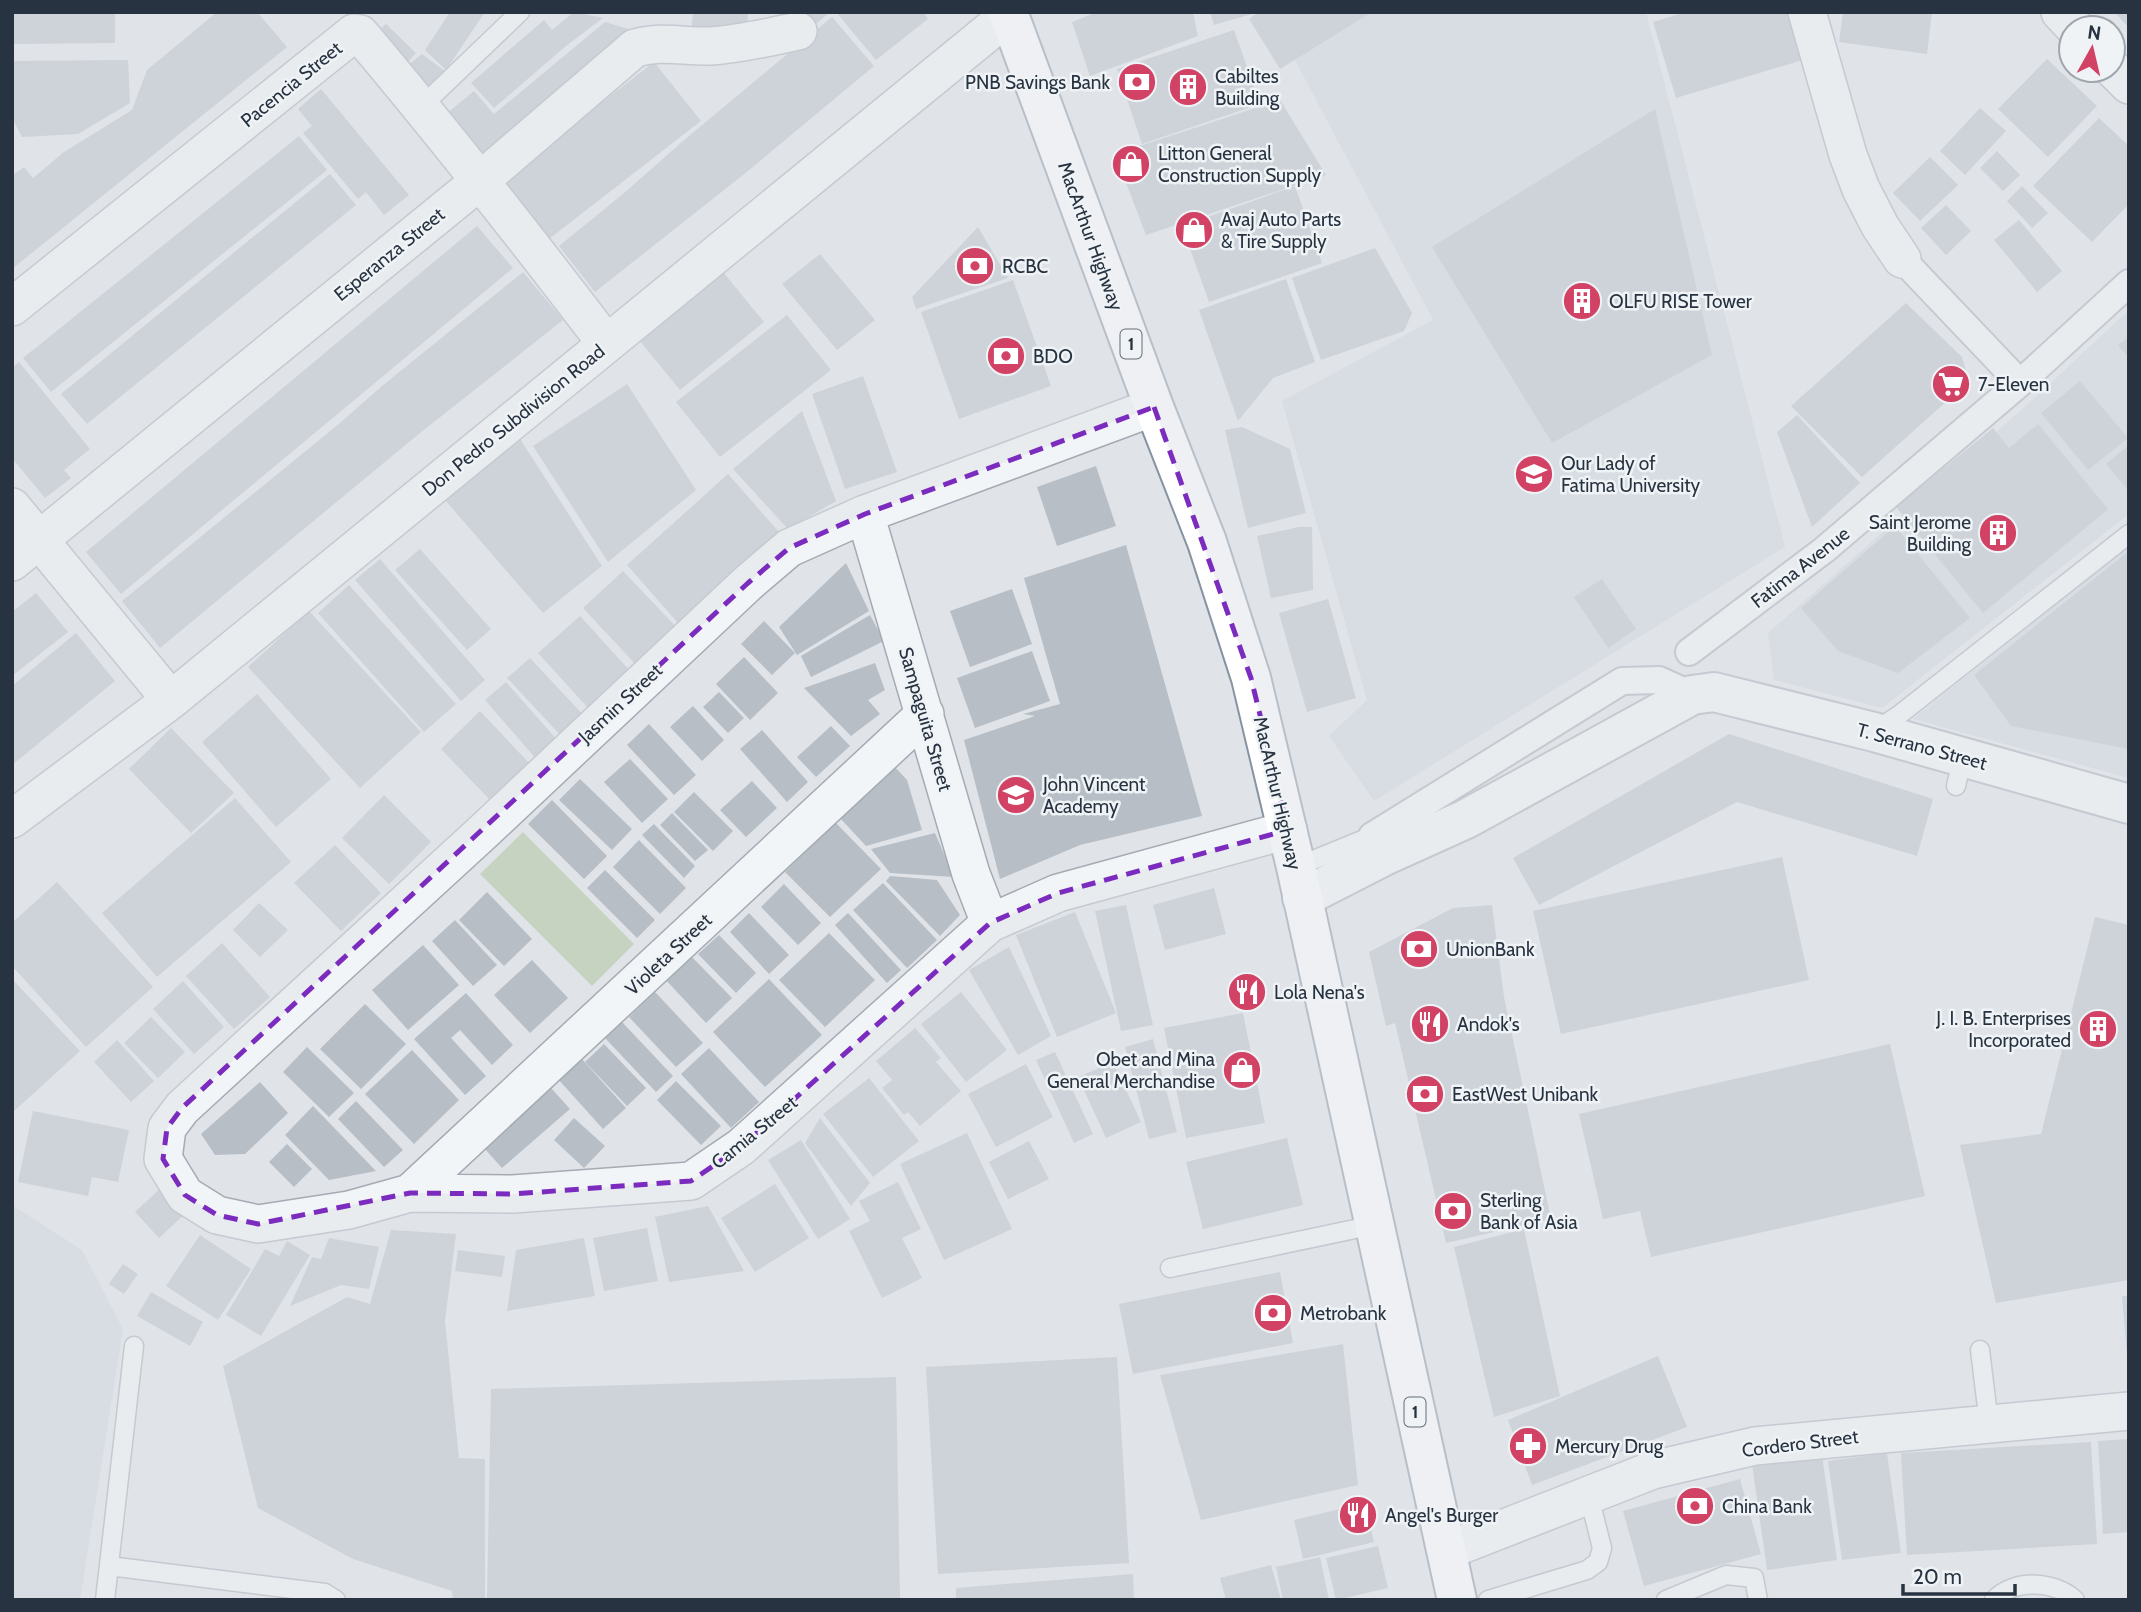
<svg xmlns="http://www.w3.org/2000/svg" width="2141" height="1612" viewBox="0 0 2141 1612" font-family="Cabin,sans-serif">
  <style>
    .built { fill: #ced4db }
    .green { fill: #c7d3c1 }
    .building { fill: #b7bec6 }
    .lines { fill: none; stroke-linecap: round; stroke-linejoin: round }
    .service-casing { stroke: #a5abb3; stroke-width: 21 }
    .pedestrian-casing { stroke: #a5abb3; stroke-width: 30 }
    .minor-casing { stroke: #a5abb3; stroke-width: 40 }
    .tertiary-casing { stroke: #a5abb3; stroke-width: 42 }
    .trunk-casing { stroke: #8793a0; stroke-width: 42 }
    .service { stroke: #f2f5f7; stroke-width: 18 }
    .pedestrian { stroke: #f2f5f7; stroke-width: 26 }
    .minor { stroke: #f2f5f7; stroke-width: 37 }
    .tertiary { stroke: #f2f5f7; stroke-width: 38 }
    .trunk { stroke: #fff; stroke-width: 38 }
    .marked { fill: none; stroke: #7b2cbf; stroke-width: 5; stroke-dasharray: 14 9; stroke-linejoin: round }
    .labels { text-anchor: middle; stroke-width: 5; stroke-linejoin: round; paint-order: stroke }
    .shield { fill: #eff3f6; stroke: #646d77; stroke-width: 2 }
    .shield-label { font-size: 18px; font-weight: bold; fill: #283341 }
    .poi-label { font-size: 19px; fill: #283341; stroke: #eff3f6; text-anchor: start }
    .street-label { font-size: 19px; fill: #283341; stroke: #eff3f6 }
  </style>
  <rect width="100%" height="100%" fill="#e0e4e9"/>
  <!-- built -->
  <path class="built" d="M1275 12H1646L1785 547 1374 801 1329 736 1367 700 1282 401 1433 320 1271 15Z
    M2129 310V514L1882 708 1774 680 1768 633 2028 404Z
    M2129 545V778L1913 719Z
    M12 1205 82 1250 123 1329 80 1600H12Z"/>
  <!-- green -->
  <path class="green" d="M523 832 634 944 592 986 480 874Z"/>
  <!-- building -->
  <path class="building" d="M12 12H115V43L12 44Z
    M217 12H257L287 47 12 269V176L24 167 33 178 64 152 132 110 147 70Z
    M450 12H485L446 70 425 50Z
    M574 12 603 18 566 46 494 108 471 83 544 20 552 30Z
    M693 12H748L747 38 691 35Z
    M803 12H830L810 29Z
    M836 12H924L928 19 876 60Z
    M1097 12H1193L1198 36 1090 76 1072 22Z
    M1210 12H1255V13L1214 25Z
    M1259 12H1372L1280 69 1249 19Z
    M1686 12H1792L1806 59 1676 98 1653 22Z
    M1843 12H1932L1927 54 1839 42Z
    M2114 12H2129V28Z
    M832 17 874 66 748 171 595 292 559 246 623 194 683 141Z
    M605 22 635 31 482 157 446 114 474 91 494 114Z
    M386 24 416 53 398 73 422 54 446 72 418 95 367 39Z
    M1234 30 1260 104 1142 144 1117 69Z
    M2047 59 2097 106 2048 157 1998 109Z
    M128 60 130 103 78 134 22 137 12 118V61Z
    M654 62 701 121 549 239 502 180Z
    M321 89 409 195 384 215 366 192 358 199 303 133 312 126 298 109Z
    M1280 100 1326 175 1146 235 1115 154Z
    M1980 108 2006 131 1965 175 1940 151Z
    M1655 109 1712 355 1552 443 1432 247Z
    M2099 118 2129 146V204L2092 242 2033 186Z
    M299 136 327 170 51 392 23 358Z
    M1997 151 2020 175 2003 191 1980 168Z
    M1930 157 1958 185 1920 221 1893 193Z
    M330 174 356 205 87 424 61 394Z
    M1295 186 1322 263 1209 302 1182 226Z
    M2022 186 2048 213 2032 228 2007 201Z
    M1946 205 1971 231 1946 255 1921 228Z
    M2019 220 2062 271 2037 292 1994 240Z
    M477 226 513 268 121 594 86 552Z
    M978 227 1008 278 916 309 912 297Z
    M1375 248 1412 313 1404 331 1321 360 1292 278Z
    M820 254 875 320 837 350 782 284Z
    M523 272 563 320 420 433 160 648 122 601 340 423 382 386Z
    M723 272 764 322 680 390 639 340Z
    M1286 279 1315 362 1273 378 1238 421 1199 310Z
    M1013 280 1051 386 959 419 921 312Z
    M1906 303 1962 357 1968 378 1957 392 1862 477 1791 406Z
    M787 315 831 370 720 457 676 402Z
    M2129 337V358L2118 345Z
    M19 362 90 449 64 470 71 478 45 498 12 458V368Z
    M863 376 897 472 845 489 812 394Z
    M2080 381 2128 438 2088 470 2041 413Z
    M627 384 696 490 608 562 533 446Z
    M802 411 836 501 788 529 733 469Z
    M1797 415 1860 483 1812 527 1777 432Z
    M2038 424 2108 509 1983 613 1896 507 1993 428 2009 448Z
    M1242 427 1290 449 1306 513 1248 528 1225 430Z
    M520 439 602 566 543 613 445 500Z
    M2129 445V491L2106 464Z
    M1096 466 1116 526 1057 546 1037 487Z
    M728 474 779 532 678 623 627 565Z
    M1895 526 1970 618 1898 673 1838 651 1801 608Z
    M1299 527H1312L1313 590 1271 598 1257 536Z
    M1126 545 1202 816 1080 845 1000 879 964 740 1035 716 1023 714 1060 704 1024 578Z
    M420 549 491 629 467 650 395 570Z
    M2129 551V749L2011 726 1974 675Z
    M380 559 485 680 461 701 355 580Z
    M846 563 869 611 797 655 779 627Z
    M623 571 680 631 639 668 583 608Z
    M1602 579 1636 629 1608 648 1574 597Z
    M349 585 456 704 424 732 318 613Z
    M1012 589 1032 644 970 667 950 611Z
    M36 593 68 632 12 676V612Z
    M1328 599 1356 698 1307 712 1279 613Z
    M309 611 421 732 360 788 248 667Z
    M870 615 884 641 811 677 801 656Z
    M580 616 631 672 589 709 538 653Z
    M764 621 795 653 772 675 741 644Z
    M76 633 115 681 12 765V686Z
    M1032 651 1050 701 975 728 957 678Z
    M744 657 778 693 750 720 716 684Z
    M530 658 587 719 564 739 507 678Z
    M875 663 885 690 868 700 880 714 851 736 804 688Z
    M506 682 559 742 538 761 485 700Z
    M719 692 744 718 728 733 703 707Z
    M257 694 331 779 276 827 202 742Z
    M693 706 724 740 702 761 670 727Z
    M480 711 531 765 492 802 441 749Z
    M649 724 696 775 674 795 627 745Z
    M831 726 850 746 816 777 797 757Z
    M171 728 234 793 191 833 129 769Z
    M762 730 808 782 787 802 740 749Z
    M1729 734 1933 799 1917 856 1737 802 1539 905 1513 858Z
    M630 759 668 799 642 823 604 782Z
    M894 766 907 780 922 830 866 846 840 818Z
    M580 779 632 829 612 850 559 800Z
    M752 781 777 808 746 837 720 810Z
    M694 792 733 831 713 851 674 812Z
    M384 795 431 842 389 884 342 838Z
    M235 798 291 862 157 977 102 913Z
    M552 800 607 856 584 879 528 824Z
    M672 813 708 850 695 861 660 825Z
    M836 823 881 869 830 917 785 872Z
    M654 824 695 866 684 878 642 835Z
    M935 833 954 877 890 873 871 849Z
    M639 840 686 888 660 914 613 867Z
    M335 845 381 893 341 931 294 883Z
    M1782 857 1809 980 1561 1034 1533 911Z
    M605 870 655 920 637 938 587 888Z
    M890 876 937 880 960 915 940 936 886 881Z
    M57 882 153 987 86 1047 12 966V923Z
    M883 883 937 940 907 968 853 910Z
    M784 884 821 923 798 945 761 907Z
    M1214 888 1226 934 1165 950 1153 905Z
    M487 892 532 939 504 966 459 920Z
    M259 903 288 930 260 957 233 930Z
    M1126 905 1153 1025 1121 1031 1095 911Z
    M1492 905 1504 997 1551 1219 1446 1243 1395 1023 1386 1026 1369 952 1453 908Z
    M1075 912 1116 1013 1057 1037 1016 935Z
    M749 913 789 955 769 974 730 932Z
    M848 913 901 970 887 983 835 925Z
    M2095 917 2129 925V1280L1996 1303 1960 1145 2041 1134Z
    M455 920 497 965 473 986 432 941Z
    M829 933 875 980 825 1027 779 980Z
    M719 935 756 973 736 993 698 954Z
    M222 943 270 997 234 1029 186 976Z
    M423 945 459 985 408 1030 372 990Z
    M1009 947 1051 1036 1018 1055 969 970Z
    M690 955 732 998 706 1023 664 978Z
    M532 960 568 998 530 1033 494 995Z
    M12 979 80 1051 12 1113Z
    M769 979 822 1035 765 1087 713 1032Z
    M183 981 224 1027 194 1054 153 1009Z
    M655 992 703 1043 676 1067 629 1017Z
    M961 992 1007 1050 966 1082 921 1024Z
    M466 993 513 1045 492 1065 460 1030 451 1038 486 1076 465 1095 414 1039Z
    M365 1004 406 1044 361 1089 320 1049Z
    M1243 1013 1265 1123 1186 1138 1164 1028Z
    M151 1017 185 1052 158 1078 124 1043Z
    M622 1022 673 1076 656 1092 605 1038Z
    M915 1028 941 1058 936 1062 961 1091 920 1126 908 1112 904 1115 882 1088 892 1080 876 1061Z
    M1153 1039 1177 1132 1149 1139 1125 1047Z
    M117 1040 154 1081 131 1102 94 1062Z
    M604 1044 646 1088 627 1106 585 1062Z
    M1890 1044 1925 1196 1651 1257 1640 1211 1603 1219 1579 1114Z
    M307 1047 354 1093 329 1117 283 1072Z
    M709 1048 759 1102 731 1128 681 1074Z
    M412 1050 459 1100 414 1144 365 1094Z
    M1055 1052 1093 1134 1074 1143 1036 1060Z
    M581 1058 626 1108 603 1129 558 1079Z
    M1113 1062 1141 1122 1106 1138 1078 1077Z
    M1026 1064 1053 1117 996 1147 968 1094Z
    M869 1078 919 1141 873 1177 823 1114Z
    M543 1079 570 1109 502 1168 476 1139Z
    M676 1081 721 1126 701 1145 657 1100Z
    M260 1082 288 1113 245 1154 215 1155 201 1134Z
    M356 1101 403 1150 384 1167 338 1119Z
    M313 1106 376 1171 329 1180 285 1135Z
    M33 1111 129 1130 118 1182 92 1177 88 1196 18 1182Z
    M574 1118 605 1146 584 1168 554 1140Z
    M820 1118 870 1183 851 1206 805 1143Z
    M967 1133 1012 1229 944 1260 900 1164Z
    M1287 1138 1303 1205 1203 1229 1186 1162Z
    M801 1140 850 1219 818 1239 768 1160Z
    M1029 1141 1049 1179 1008 1199 989 1162Z
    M287 1144 312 1169 294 1187 269 1162Z
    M898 1182 921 1229 902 1238 922 1278 882 1298 849 1231 870 1221 859 1201Z
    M775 1184 809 1238 755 1272 721 1218Z
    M163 1186 188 1211 159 1238 135 1212Z
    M708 1206 744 1271 669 1282 655 1217Z
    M647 1228 658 1281 604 1291 593 1238Z
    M1524 1229 1560 1396 1494 1417 1454 1247Z
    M391 1230 456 1234 445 1321 459 1458 485 1459V1600H453L452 1591 353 1559 258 1508 223 1366 347 1297 370 1304Z
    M200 1235 251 1269 218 1320 166 1286Z
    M329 1238 379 1247 369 1289 341 1285 290 1306 312 1257 321 1259Z
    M584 1238 595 1296 507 1311 516 1250Z
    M287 1241 310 1255 261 1336 226 1315 265 1249 279 1256Z
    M458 1250 505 1256 502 1277 455 1271Z
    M123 1264 138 1274 124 1294 109 1284Z
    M1280 1272 1293 1343 1133 1374 1119 1304Z
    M151 1292 203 1322 190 1346 137 1316Z
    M2122 1296H2129V1355H2127Z
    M1343 1344 1358 1485 1201 1520 1160 1375Z
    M1658 1356 1687 1427 1532 1485 1508 1420Z
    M1117 1357 1129 1563 938 1574 926 1367Z
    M896 1377 900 1600H487L491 1389Z
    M2129 1439V1532L2103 1534 2098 1441Z
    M2091 1442 2097 1544 1907 1555 1901 1453Z
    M1887 1453 1901 1553 1842 1560 1828 1461Z
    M1822 1455 1837 1560 1767 1570 1752 1464Z
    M1740 1479 1761 1554 1644 1586 1623 1511Z
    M1365 1503 1374 1542 1303 1559 1294 1520Z
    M1378 1546 1388 1588 1336 1600 1326 1558Z
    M1320 1557 1329 1600H1283L1276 1567Z
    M1271 1565 1281 1600H1226L1220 1578Z
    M1133 1574 1134 1600H956V1588Z"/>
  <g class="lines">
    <!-- service casing -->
    <g class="service-casing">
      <path id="service" d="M421 107 520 12
        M1877 730 1899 715 2129 534
        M1956 786 1963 756
        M1296 867 1372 836
        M1170 1268 1374 1225
        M1980 1350 1989 1424
        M109 1566 325 1593 336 1600
        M105 1600 134 1346
        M1488 1600 1587 1570 1598 1562 1602 1548 1589 1496
        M1666 1600 1726 1575 1754 1578 1758 1600
        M1994 1600C2013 1579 2054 1580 2075 1600"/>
    </g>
    <!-- pedestrian casing -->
    <g class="pedestrian-casing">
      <path id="pedestrian" d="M1902 259 2020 383
        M1689 652 1824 550 2020 383 2129 283
        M1372 836 1622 681 1659 680 1692 695"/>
    </g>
    <!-- minor casing -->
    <g class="minor-casing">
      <path id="minor" d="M1807 12 1848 155 1861 189 1880 226 1902 259
        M2060 12 2075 28
        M2113 69 2129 85
        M12 307 354 33 360 34C445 135 526 238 606 343
        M1154 407 865 514 789 548 748 583 483 832 182 1108 167 1128 163 1159 185 1195 217 1215 258 1224 349 1210 410 1193 513 1194 691 1181 741 1147 990 923 1058 893 1288 830
        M12 507 171 700
        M865 514 971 874 990 923
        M12 562 481 180 635 48C661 40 685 47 711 46 741 44 770 37 798 31
        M12 819 171 700 1009 15
        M410 1193 925 714
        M1446 1551 1653 1470 1755 1446 2129 1411"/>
    </g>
    <!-- tertiary casing -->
    <g class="tertiary-casing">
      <path id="tertiary" d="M1302 898 1384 856 1466 819 1692 695 1714 692 1874 732 2129 804"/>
    </g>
    <!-- trunk casing -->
    <g class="trunk-casing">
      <path id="trunk" d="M1008 12 1154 407 1207 542 1251 678 1296 867 1457 1600"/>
    </g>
    <!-- service -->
    <use href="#service" class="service"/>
    <!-- pedestrian -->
    <use href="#pedestrian" class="pedestrian"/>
    <!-- minor -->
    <use href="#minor" class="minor"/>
    <!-- tertiary -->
    <use href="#tertiary" class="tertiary"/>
    <!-- trunk -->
    <use href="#trunk" class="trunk"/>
  </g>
  <!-- marked area -->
  <path d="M0 0H2141V1612H0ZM1154 407 1251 678 1288 830 1058 893 990 923 741 1147 691 1181 513 1194 410 1193 258 1224 217 1215 185 1195 163 1159 167 1128 182 1108 748 583 789 548 865 514Z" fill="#e0e4e9" fill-opacity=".55" fill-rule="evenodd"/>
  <path class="marked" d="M1154 407 1251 678 1288 830 1058 893 990 923 741 1147 691 1181 513 1194 410 1193 258 1224 217 1215 185 1195 163 1159 167 1128 182 1108 748 583 789 548 865 514Z"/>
  <!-- icons -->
  <defs>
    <g id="bank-disc" transform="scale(2.0125)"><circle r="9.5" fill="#d14265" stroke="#eff3f6"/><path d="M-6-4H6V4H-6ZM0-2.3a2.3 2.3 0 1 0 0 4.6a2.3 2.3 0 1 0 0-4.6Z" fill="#fff"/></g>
    <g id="building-disc" transform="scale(2.0125)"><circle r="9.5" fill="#d14265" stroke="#eff3f6"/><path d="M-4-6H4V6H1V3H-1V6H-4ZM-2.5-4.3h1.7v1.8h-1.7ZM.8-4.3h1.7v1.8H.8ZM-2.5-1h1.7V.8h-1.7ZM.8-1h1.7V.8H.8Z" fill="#fff"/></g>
    <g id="shop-disc" transform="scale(2.0125)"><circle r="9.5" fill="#d14265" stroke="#eff3f6"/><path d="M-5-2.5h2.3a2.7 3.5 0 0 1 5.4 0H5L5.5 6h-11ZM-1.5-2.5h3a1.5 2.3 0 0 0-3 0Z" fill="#fff"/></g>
    <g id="supermarket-disc" transform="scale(2.0125)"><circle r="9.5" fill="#d14265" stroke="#eff3f6"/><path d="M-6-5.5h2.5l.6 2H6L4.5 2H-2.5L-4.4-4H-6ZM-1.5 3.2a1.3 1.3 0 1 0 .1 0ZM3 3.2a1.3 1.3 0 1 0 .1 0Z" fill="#fff"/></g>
    <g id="university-disc" transform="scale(2.0125)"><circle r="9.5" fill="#d14265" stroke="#eff3f6"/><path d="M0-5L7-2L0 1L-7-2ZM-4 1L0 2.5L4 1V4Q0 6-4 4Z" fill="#fff"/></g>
    <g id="school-disc" transform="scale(2.0125)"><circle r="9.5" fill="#d14265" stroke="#eff3f6"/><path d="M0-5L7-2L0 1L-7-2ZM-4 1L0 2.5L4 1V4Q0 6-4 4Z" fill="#fff"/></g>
    <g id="restaurant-disc" transform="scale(2.0125)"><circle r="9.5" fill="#d14265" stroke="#eff3f6"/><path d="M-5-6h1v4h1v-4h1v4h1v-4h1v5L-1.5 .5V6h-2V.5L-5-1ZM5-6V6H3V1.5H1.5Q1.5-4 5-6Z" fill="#fff"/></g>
    <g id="pharmacy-disc" transform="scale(2.0125)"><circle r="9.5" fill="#d14265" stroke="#eff3f6"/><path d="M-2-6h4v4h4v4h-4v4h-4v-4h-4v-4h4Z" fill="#fff"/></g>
  </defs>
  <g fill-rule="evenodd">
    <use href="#bank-disc" x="1137" y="82"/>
    <use href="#building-disc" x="1188" y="87"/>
    <use href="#shop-disc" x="1131" y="164"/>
    <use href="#shop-disc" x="1194" y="230"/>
    <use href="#bank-disc" x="975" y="266"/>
    <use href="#building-disc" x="1582" y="301"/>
    <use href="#bank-disc" x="1006" y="356"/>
    <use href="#supermarket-disc" x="1951" y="384"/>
    <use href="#university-disc" x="1534" y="474"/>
    <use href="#building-disc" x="1998" y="533"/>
    <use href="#school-disc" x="1016" y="795"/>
    <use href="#bank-disc" x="1419" y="949"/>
    <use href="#restaurant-disc" x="1247" y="992"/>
    <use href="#restaurant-disc" x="1430" y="1024"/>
    <use href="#building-disc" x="2098" y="1029"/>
    <use href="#shop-disc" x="1242" y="1070"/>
    <use href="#bank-disc" x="1425" y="1094"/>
    <use href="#bank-disc" x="1453" y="1211"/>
    <use href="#bank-disc" x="1273" y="1313"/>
    <use href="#pharmacy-disc" x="1528" y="1446"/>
    <use href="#bank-disc" x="1695" y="1506"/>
    <use href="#restaurant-disc" x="1358" y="1515"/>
  </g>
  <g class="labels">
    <!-- shield labels -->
    <g class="shield">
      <rect x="1120.5" y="329.5" width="21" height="29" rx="5"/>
      <rect x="1404.5" y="1397.5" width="21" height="29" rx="5"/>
    </g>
    <g class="shield-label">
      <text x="1131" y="350">1</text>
      <text x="1415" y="1418">1</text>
    </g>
    <!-- poi labels -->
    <g class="poi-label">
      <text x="1215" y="83">Cabiltes<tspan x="1215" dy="22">Building</tspan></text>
      <text x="1110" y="89" text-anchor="end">PNB Savings Bank</text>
      <text x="1158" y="160">Litton General<tspan x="1158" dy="22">Construction Supply</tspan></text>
      <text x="1221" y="226">Avaj Auto Parts<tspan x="1221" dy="22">&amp; Tire Supply</tspan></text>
      <text x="1002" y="273">RCBC</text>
      <text x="1609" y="308">OLFU RISE Tower</text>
      <text x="1033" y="363">BDO</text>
      <text x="1978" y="391">7-Eleven</text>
      <text x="1561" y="470">Our Lady of<tspan x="1561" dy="22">Fatima University</tspan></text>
      <text x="1971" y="529" text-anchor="end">Saint Jerome<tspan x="1971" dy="22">Building</tspan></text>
      <text x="1043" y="791">John Vincent<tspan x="1043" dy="22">Academy</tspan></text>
      <text x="1446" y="956">UnionBank</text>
      <text x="1274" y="999">Lola Nena's</text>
      <text x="2071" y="1025" text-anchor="end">J. I. B. Enterprises<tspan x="2071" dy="22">Incorporated</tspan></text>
      <text x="1457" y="1031">Andok's</text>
      <text x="1215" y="1066" text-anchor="end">Obet and Mina<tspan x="1215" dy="22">General Merchandise</tspan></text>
      <text x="1452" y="1101">EastWest Unibank</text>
      <text x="1480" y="1207">Sterling<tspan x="1480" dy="22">Bank of Asia</tspan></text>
      <text x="1300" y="1320">Metrobank</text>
      <text x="1555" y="1453">Mercury Drug</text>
      <text x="1722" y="1513">China Bank</text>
      <text x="1385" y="1522">Angel's Burger</text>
    </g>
    <!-- street labels -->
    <g class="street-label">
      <text transform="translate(291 84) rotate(-39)" y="7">Pacencia Street</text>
      <text transform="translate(1091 236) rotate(70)" y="7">MacArthur Highway</text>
      <text transform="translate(389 254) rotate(-39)" y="7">Esperanza Street</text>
      <text transform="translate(513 420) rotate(-39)" y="7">Don Pedro Subdivision Road</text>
      <text transform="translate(1800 567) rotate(-38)" y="7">Fatima Avenue</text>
      <text transform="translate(620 703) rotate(-43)" y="7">Jasmin Street</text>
      <text transform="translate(926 719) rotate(74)" y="7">Sampaguita Street</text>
      <text transform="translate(1922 746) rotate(15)" y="7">T. Serrano Street</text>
      <text transform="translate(1278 793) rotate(77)" y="7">MacArthur Highway</text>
      <text transform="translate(668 954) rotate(-43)" y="7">Violeta Street</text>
      <text transform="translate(754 1132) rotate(-39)" y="7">Camia Street</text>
      <text transform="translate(1800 1443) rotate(-7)" y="7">Cordero Street</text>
    </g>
  </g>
  <!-- border -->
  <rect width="2141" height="1612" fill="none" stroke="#283341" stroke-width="28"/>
  <!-- north arrow -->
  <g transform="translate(2092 49) rotate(8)"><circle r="33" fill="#eff3f6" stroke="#9fa6ae" stroke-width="2"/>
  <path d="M0-5L12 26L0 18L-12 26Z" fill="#d14265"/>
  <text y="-10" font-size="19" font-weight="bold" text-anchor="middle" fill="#283341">N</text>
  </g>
  <!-- scale -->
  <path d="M1903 1584v10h112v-10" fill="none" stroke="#283341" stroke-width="3.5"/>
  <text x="1913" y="1584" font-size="21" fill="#283341" stroke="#eff3f6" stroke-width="5" paint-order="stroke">20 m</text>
</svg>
